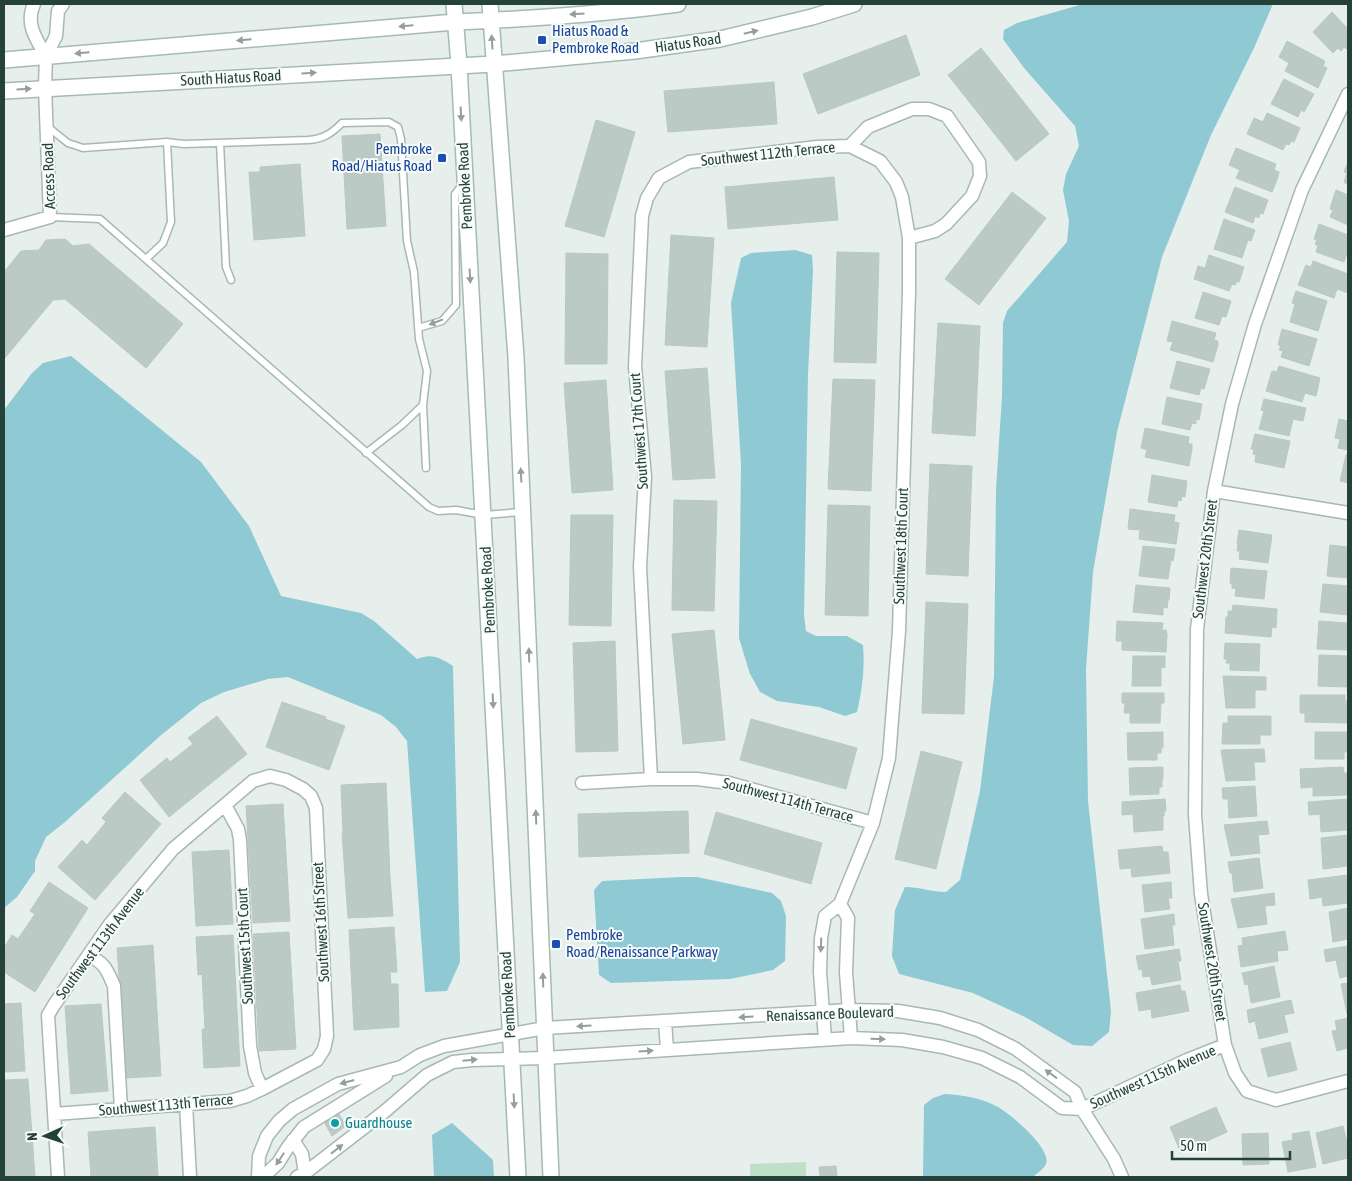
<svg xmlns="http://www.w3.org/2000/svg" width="1352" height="1181" viewBox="0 0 1352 1181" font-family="'Asap Condensed',sans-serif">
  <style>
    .green { fill: #bfe0c8 }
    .water { fill: #8ec9d4 }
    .building { fill: #bbcac4; stroke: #b8c9c2 }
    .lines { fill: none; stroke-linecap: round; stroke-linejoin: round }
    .lane-casing { stroke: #a8b8b2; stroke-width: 9 }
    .street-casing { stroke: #a8b8b2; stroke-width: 15 }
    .secondary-casing { stroke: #a4bbb3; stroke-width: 18 }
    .lane { stroke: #fff; stroke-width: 6 }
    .street { stroke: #fff; stroke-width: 12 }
    .secondary { stroke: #fff; stroke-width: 15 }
    .oneway { fill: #92a09c }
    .transit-dot { fill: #1a4fb4; stroke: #f7fbf9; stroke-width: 2 }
    .culture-dot { fill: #0f9aa8; stroke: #f7fbf9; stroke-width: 2 }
    .labels { text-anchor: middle; stroke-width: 4; stroke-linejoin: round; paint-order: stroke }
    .transit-label { font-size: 15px; fill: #164399; stroke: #f7fbf9; text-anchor: start }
    .street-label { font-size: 15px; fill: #24423a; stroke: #f7fbf9 }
    .culture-label { font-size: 15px; fill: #0d838f; stroke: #f7fbf9; text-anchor: start }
  </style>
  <rect width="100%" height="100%" fill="#e6efeb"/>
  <!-- green -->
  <path class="green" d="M806 1162V1177H750V1164Z"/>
  <!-- water -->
  <path class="water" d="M1083 4H1273L1254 48 1211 135 1162 257 1117 432 1093 572 1086 669 1088 801 1111 1011 1109 1032 1092 1046 1073 1045 1025 1017 973 993 899 974 892 956 895 910 905 887C919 887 932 892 946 892L960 880 980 791 994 677 996 489 1002 396 1003 323 1007 311 1067 242 1069 221 1063 190 1066 174 1079 146 1075 126 1024 68 1003 39 1004 30 1017 23Z
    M795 250 812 255 813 271 808 375 804 615 806 631 816 636H847L863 645C865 669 862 690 857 712L845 716 819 707 777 701 760 692 750 674 739 638 741 464 731 303 741 258 751 253Z
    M71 356 201 462 249 526 281 596 361 613 374 621 417 659C432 653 440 658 453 666L460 962 447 991 425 992 407 741 396 727 381 715 288 677 268 679 224 692 201 703 160 736 65 822 46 837 35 861V871L17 897 4 908V410L32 373 43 363Z
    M681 877H697L772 893 781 901 786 916 785 961 773 970 730 979 611 983 599 975 594 890 602 881Z
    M945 1094C963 1095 982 1098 998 1107 1010 1114 1052 1148 1046 1164 1044 1169 1037 1173 1033 1177H923L924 1105 933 1098Z
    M452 1123 493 1160 494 1177H434L432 1135Z"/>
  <!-- building -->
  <path class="building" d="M1332 12 1348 29V47L1346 49 1344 47 1341 51 1338 48 1333 53 1313 32Z
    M906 35 920 75 818 114 803 74Z
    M1287 41 1325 61 1323 66 1327 68 1318 88 1285 71 1289 63 1279 57Z
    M981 48 1049 134 1016 161 948 75Z
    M1284 79 1314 94 1304 112 1301 110 1298 117 1271 104Z
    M774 82 777 124 668 132 664 91Z
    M1267 113 1300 128 1294 142 1291 141 1289 145 1286 144 1283 150 1247 134 1254 118 1263 122Z
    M596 120 635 132 604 237 565 226Z
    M380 134 386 226 347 229 342 136Z
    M1236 148 1276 164 1274 170 1279 172 1278 177 1272 192 1236 178 1240 170 1229 165Z
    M1348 162V185L1344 182 1347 173 1344 172Z
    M300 164 305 236 254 240 249 172H260V167Z
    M834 177 838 220 728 229 725 187Z
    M1235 187 1268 200 1263 214 1260 213 1259 218 1255 216 1253 223 1225 212Z
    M1336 190 1348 195V225L1330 217 1333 210 1330 209 1332 202Z
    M1012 192 1046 218 979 305 945 279Z
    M1224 219 1255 230 1251 241 1248 240 1242 258 1214 249Z
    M1319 224 1348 235V250L1344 262 1316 252 1318 246 1315 244 1317 240 1314 239Z
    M671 235 714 238 707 347 665 345Z
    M65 239 73 246 89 244 183 324 146 368 65 299 53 300 4 359V272L21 251 39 250 46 240Z
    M837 252 879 253 876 363 834 362Z
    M566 253 608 254 607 364H565Z
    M1209 255 1244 267 1239 282 1237 281 1235 285 1232 284 1229 291 1194 279 1198 266 1205 268Z
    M1313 261 1348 274V293L1337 289 1334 298 1298 285 1306 265 1311 267Z
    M1296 291 1327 301 1318 331 1290 322 1295 304 1292 303Z
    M1203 292 1231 301 1226 317 1222 316 1219 325 1195 318Z
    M1172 321 1216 333 1214 340 1218 341V345L1213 362 1170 350 1173 342 1167 341Z
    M938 323 980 326 975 436 932 433Z
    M1282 329 1317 339 1309 366 1281 357 1283 351 1279 350 1281 345H1278Z
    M1177 361 1210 369 1204 389 1201 388 1199 395 1170 388Z
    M1279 366 1320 378 1316 396 1305 393 1302 402 1266 391 1272 371 1277 372Z
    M707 368 715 478 673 480 665 371Z
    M833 379 875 380 871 491 828 489Z
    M606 380 613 490 572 493 564 383Z
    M1167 397 1202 404 1199 420 1196 419V424L1192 423 1190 430 1162 424Z
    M1264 399 1306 408 1303 421 1293 419 1289 436 1259 429 1264 411 1261 410Z
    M1339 419 1348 421V450L1338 448 1340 439 1335 438Z
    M1145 428 1189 437 1188 444H1192V449L1189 466 1145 457 1147 450 1141 448Z
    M1255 434 1290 441 1284 468 1255 462 1256 455 1253 454 1254 449H1251Z
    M1346 455H1348V483L1340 481Z
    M930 464 972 466 968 576 926 574Z
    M1152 475 1187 481 1185 497 1182 496 1181 501 1178 500 1177 507 1148 502Z
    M674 500 717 501 714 611 672 610Z
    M828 505 870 506 868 616 825 615Z
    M1130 509 1175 515 1174 522 1179 523 1176 544 1139 539 1140 530 1128 529Z
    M571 515H613L611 626 569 625Z
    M1239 530 1272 535 1268 563 1239 559 1240 551H1237L1238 543H1237Z
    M1330 545 1348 547V578L1327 576Z
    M1143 546 1175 549 1173 561 1171 560 1168 579 1139 576Z
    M1231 568 1267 571 1264 599 1235 596 1236 589 1232 588V584L1230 583Z
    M1323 584 1348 586V615L1320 612Z
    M1136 585 1170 588 1169 600H1168L1167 608 1163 607V615L1133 612Z
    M926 602 968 604 964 714 922 713Z
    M1233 605 1277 609 1276 628 1272 627 1271 637 1225 633 1226 617H1228V611H1232Z
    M1117 621 1163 623 1162 630H1166L1167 635 1166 652 1122 650V641H1116Z
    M1319 621 1348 623 1347 650 1317 649Z
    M714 630 725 740 683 744 672 634Z
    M615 641 618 751 576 752 573 643Z
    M1225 643 1260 644 1259 671 1230 670V663H1226L1227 659H1224Z
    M1319 655 1348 656 1347 687 1318 686Z
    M1133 656H1165V668L1161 667V686H1132Z
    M1223 676 1266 677V690H1255V708H1226Z
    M1122 693H1164V703H1161L1160 723H1130V713H1124L1125 703H1122Z
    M1300 695H1345V701H1348V723L1305 722V713H1300Z
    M282 702 326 717 325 719 345 726 329 770 266 747Z
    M217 716 247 754 169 817 140 780 167 758 170 762 193 744 188 738Z
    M1228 716H1271V735H1260V744H1222L1223 723H1228Z
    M751 719 857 748 846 789 740 760Z
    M1163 732V748H1161V753H1157V760H1128L1127 733Z
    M1315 732H1348V752H1344V759H1315Z
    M1264 749 1265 762H1254L1255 780 1226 781 1221 750Z
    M921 751 962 762 936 869 895 859Z
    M1163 767V779H1162V787H1159V794L1130 795 1129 768Z
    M1343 767 1344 773H1348V795L1313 796V787L1301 788 1300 769Z
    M386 783 390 877 393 916 348 918 342 833H343L341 785Z
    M1255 786 1257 816 1229 818 1228 799H1223L1222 788Z
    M125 792 161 824 95 900 58 867 82 840 87 845 106 822 102 818Z
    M1165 799 1166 811H1164V816H1163V830L1134 832 1133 814 1122 815V802Z
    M1348 799V830L1321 832 1320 814 1309 815 1308 802Z
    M283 804 290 921 253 923 246 806Z
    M688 811 689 853 579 857 578 814Z
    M716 812 822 843 811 884 704 854Z
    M1267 821 1269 834 1258 835 1260 853 1231 856 1224 825Z
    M1348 835V866L1323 869 1321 838Z
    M1162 846 1163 852H1168L1170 873 1132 877 1131 868 1120 869 1118 850Z
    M229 850 233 924 196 926 192 852Z
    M1259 858 1263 888 1234 892 1232 873H1230L1228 862Z
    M1348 875V903L1323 906 1322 897 1310 899 1308 880Z
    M49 882 88 908 35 992 4 972V948L12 935 18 939 35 914 30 911Z
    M1171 882 1172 898H1168L1170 909 1145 912 1142 885Z
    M1274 893 1275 905 1265 906 1267 924 1238 928 1231 899Z
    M1348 908V939L1333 942 1329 912Z
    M1174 914 1175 925H1172L1174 945 1145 949 1141 919Z
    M394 927 397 972H390L391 984H398L399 1027 354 1030 349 930Z
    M1285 931 1288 950 1277 951 1278 961 1241 967 1238 946 1243 945 1242 938Z
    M289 932 296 1049 259 1051 253 934Z
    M233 935 240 1066 204 1068 202 1029H205L202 974 198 975 196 937Z
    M153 945 161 1076 126 1078 117 948Z
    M1348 946V976L1340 978 1336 960 1326 962 1324 950Z
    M1179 949 1181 961H1178L1181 980 1152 985 1150 976 1143 977 1142 969 1139 970 1136 956Z
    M1274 966 1280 997 1251 1003 1248 984 1245 985 1242 973Z
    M1348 983V1013L1347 1014 1341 984Z
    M1180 985 1181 991H1185L1189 1011 1152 1018 1151 1009 1139 1011 1136 993Z
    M1291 1000 1294 1013 1284 1015 1288 1032 1259 1039 1255 1021 1249 1023 1247 1010Z
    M21 1003 25 1071 4 1072V1004Z
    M101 1004 108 1091 71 1094 65 1006Z
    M1348 1018V1048L1337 1051 1332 1031 1337 1030 1335 1021Z
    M1290 1042 1297 1070 1268 1077 1261 1049Z
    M28 1079 35 1177H4V1080Z
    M1216 1107 1227 1132 1181 1153 1170 1127Z
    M337 1111 346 1126 332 1136 323 1120Z
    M1343 1126 1348 1146V1158L1323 1164 1316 1133Z
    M155 1127 158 1176 91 1177 88 1132Z
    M1309 1131 1316 1167 1288 1172 1282 1142 1293 1140 1292 1134Z
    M1268 1133 1269 1164 1243 1165 1242 1134Z
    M836 1166 837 1177H820L819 1167Z"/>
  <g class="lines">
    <!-- lane casing -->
    <g class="lane-casing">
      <path id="lane" d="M48 127 68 143 83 148 167 142 184 144 308 140C323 139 331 134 342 123L389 122 398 127 401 139 407 241 414 272 419 339 427 371 423 405 426 468
        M220 143 226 267 231 280
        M50 217 100 219 429 507 438 511 456 510 484 515 522 512
        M146 259 163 243 171 222 167 142
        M418 328 442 321 456 305 455 194 462 185
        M366 453 402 425 423 405"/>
    </g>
    <!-- street casing -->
    <g class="street-casing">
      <path id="street" d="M34 4C25 24 36 39 46 56
        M1348 94 1302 190 1255 324 1232 404 1214 491 1197 629 1195 815 1201 894 1225 1045 1235 1073 1247 1091 1276 1100 1348 1081
        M850 146 868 127 912 109H929L947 116 979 162 980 176 972 196 946 224 935 231 909 238
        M4 230 50 217 45 87 46 56 56 36 58 11 63 4
        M1214 491 1348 513
        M651 779 640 567 645 477 635 367 642 216 647 198 659 178 689 162 817 147 850 146 880 161 896 182 902 197 909 238V291L899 631 889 758 873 823 840 904 825 916 821 938 820 972 825 1039
        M582 783 651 779H697L729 783 873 823
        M225 805 238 829 240 840 250 1046 255 1073 262 1089
        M840 904 848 918 846 972 851 1038
        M89 956C105 963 107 970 114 986L121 1109
        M665 1021 667 1050
        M186 1104 190 1177
        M1082 1109 1187 1060 1225 1045
        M54 1114 230 1101 247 1096 262 1089 317 1060 324 1049 327 1036 316 808 311 796 303 789 286 780 270 776 253 781 173 849 110 924 54 1005 48 1015 58 1177
        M293 1140 302 1154 305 1173
        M258 1177 259 1156 267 1136 279 1121 293 1109 338 1084 401 1067 420 1055 444 1046 545 1028 849 1010 898 1011 940 1018 978 1030 1016 1049 1075 1092 1082 1109 1114 1159 1122 1177
        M263 1177 278 1163 288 1147 304 1127 386 1076
        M297 1177 305 1173 384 1112 427 1075 453 1062 472 1060 545 1058 851 1038 902 1040 943 1047 982 1058 1020 1077 1062 1108 1082 1109"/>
    </g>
    <!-- secondary casing -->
    <g class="secondary-casing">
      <path id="secondary" d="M454 4 459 65 518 1177
        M490 4 516 357 551 1177
        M4 60 455 22C529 19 604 14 678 4
        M4 91 494 64 635 51 720 39 812 17 854 4"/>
    </g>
    <!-- lane -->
    <use href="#lane" class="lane"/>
    <!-- street -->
    <use href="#street" class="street"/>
    <!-- secondary -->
    <use href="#secondary" class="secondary"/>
  </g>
  <!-- one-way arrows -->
  <defs><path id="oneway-solid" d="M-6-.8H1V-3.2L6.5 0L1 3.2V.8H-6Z" transform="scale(1.25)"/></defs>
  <g class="oneway">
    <use href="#oneway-solid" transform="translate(577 14) rotate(176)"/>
    <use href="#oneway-solid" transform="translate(406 26) rotate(175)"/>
    <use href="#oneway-solid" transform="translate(751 32) rotate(-13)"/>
    <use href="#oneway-solid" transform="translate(244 40) rotate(175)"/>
    <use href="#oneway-solid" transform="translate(492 42) rotate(-94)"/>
    <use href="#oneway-solid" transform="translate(82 53) rotate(175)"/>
    <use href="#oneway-solid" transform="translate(309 73) rotate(-3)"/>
    <use href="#oneway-solid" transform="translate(24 89) rotate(-4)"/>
    <use href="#oneway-solid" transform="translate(461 114) rotate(87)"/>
    <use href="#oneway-solid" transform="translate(470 276) rotate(87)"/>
    <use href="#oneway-solid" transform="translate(436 322) rotate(159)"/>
    <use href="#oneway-solid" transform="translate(521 475) rotate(-93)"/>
    <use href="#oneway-solid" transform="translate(529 655) rotate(-92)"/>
    <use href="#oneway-solid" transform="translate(493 701) rotate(87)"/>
    <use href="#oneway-solid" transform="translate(536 817) rotate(-92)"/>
    <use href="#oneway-solid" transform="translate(821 945) rotate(92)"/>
    <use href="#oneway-solid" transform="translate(543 980) rotate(-92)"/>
    <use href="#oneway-solid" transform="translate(746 1017) rotate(176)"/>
    <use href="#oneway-solid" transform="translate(584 1026) rotate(176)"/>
    <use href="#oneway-solid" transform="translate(878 1039) rotate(2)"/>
    <use href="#oneway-solid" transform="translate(646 1051) rotate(-4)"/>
    <use href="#oneway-solid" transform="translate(470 1060) rotate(-5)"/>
    <use href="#oneway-solid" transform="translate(1051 1074) rotate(-144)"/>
    <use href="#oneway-solid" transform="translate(347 1082) rotate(165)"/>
    <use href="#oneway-solid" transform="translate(514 1101) rotate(87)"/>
    <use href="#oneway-solid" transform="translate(337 1149) rotate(-38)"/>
    <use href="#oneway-solid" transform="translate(280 1159) rotate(124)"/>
  </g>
  <!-- markers -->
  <g class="transit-dot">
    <rect x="537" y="35" width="10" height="10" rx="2.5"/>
    <rect x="437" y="153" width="10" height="10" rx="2.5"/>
    <rect x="551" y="939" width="10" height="10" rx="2.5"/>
  </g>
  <circle class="culture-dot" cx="335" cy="1123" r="5"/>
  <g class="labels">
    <!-- transit labels -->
    <g class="transit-label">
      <text x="552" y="36">Hiatus Road &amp;<tspan x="552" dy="17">Pembroke Road</tspan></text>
      <text x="432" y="154" text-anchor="end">Pembroke<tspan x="432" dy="17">Road/Hiatus Road</tspan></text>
      <text x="566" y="940">Pembroke<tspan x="566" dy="17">Road/Renaissance Parkway</tspan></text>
    </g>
    <!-- street labels -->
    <g class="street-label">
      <text transform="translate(688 43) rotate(-8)" y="5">Hiatus Road</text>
      <text transform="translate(231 78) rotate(-3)" y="5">South Hiatus Road</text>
      <text transform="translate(768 154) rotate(-6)" y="5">Southwest 112th Terrace</text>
      <text transform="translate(49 176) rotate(-92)" y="5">Access Road</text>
      <text transform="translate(465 186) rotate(-93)" y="5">Pembroke Road</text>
      <text transform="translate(639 431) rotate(-94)" y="5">Southwest 17th Court</text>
      <text transform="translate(901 546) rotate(-88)" y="5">Southwest 18th Court</text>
      <text transform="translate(1205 559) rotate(-83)" y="5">Southwest 20th Street</text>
      <text transform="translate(488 590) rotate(-93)" y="5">Pembroke Road</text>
      <text transform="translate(788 800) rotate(15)" y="5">Southwest 114th Terrace</text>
      <text transform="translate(321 922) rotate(-93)" y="5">Southwest 16th Street</text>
      <text transform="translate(100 943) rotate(-53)" y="5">Southwest 113th Avenue</text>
      <text transform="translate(245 946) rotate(-93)" y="5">Southwest 15th Court</text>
      <text transform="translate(1212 962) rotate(81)" y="5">Southwest 20th Street</text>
      <text transform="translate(508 995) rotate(-93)" y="5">Pembroke Road</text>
      <text transform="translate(830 1014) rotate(-2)" y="5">Renaissance Boulevard</text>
      <text transform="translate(1153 1077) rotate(-24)" y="5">Southwest 115th Avenue</text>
      <text transform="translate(166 1105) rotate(-5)" y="5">Southwest 113th Terrace</text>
    </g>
    <!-- culture labels -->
    <g class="culture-label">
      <text x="345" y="1128">Guardhouse</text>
    </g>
  </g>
  <!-- border -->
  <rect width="1352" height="1181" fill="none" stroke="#24423a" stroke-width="10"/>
  <!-- north arrow -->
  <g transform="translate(45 1136) rotate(267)" stroke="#f7fbf9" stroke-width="4" paint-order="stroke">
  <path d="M0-4L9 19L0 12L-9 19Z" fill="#24423a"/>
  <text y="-8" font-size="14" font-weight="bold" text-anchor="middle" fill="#24423a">N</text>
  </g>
  <!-- scale -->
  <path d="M1172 1151v8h118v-8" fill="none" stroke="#24423a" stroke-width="2.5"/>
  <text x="1180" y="1151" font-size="15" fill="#24423a" stroke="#f7fbf9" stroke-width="4" paint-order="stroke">50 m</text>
</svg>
